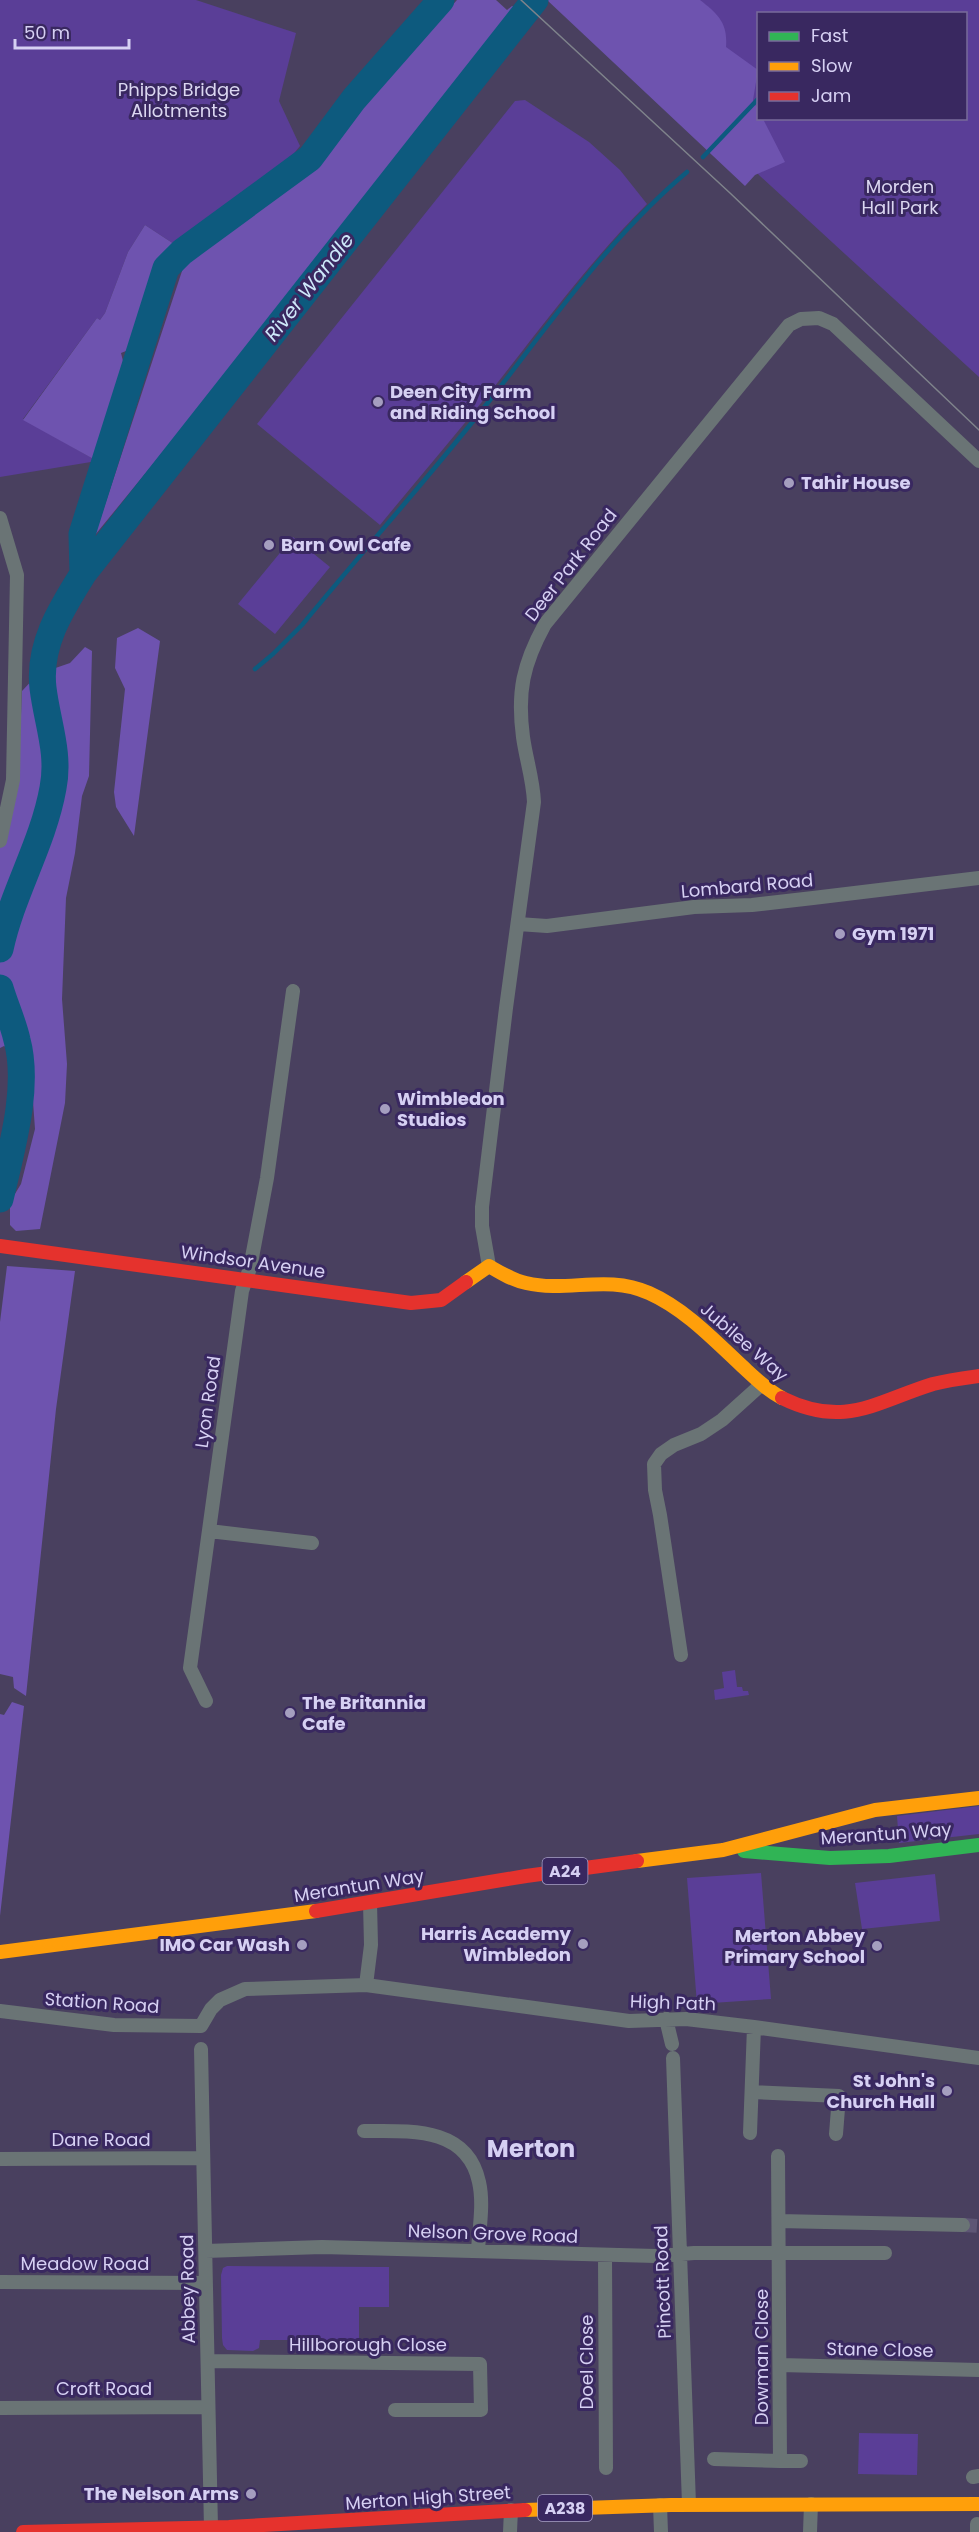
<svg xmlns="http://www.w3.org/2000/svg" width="979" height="2532" viewBox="0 0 979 2532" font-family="Poppins,sans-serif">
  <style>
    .green { fill: #5a3e97; fill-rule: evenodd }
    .forest { fill: #6e53af }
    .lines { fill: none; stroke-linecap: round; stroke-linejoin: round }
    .stream { stroke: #0d5a7e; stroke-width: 4.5 }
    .river { stroke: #0d5a7e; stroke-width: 27 }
    .street-tunnel { stroke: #5e5675; stroke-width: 14; stroke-dasharray: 14 7; stroke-linecap: butt }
    .street { stroke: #6a7475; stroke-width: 14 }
    .fast { stroke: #30b455; stroke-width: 14 }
    .slow { stroke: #ff9f0a; stroke-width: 14 }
    .jam { stroke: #e5322d; stroke-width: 14 }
    .tram { stroke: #7f838b; stroke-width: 1.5 }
    .poi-dot { fill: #a59ebf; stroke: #392860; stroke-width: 2 }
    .labels { text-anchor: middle; stroke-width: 6; stroke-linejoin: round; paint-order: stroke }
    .shield { fill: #392860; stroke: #a79ec7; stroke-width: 1.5 }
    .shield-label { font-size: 16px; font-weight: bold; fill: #d6d0f3 }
    .park-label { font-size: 18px; fill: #dbd7f1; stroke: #392860 }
    .poi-label { font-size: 18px; font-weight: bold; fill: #d6d0f3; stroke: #392860; text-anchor: start }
    .street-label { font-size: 18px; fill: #d6d0f3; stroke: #392860 }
    .water-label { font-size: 20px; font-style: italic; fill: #cee9fa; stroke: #392860 }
    .district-label { font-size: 24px; font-weight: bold; fill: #d6d0f3; stroke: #392860 }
  </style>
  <rect width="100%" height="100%" fill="#49405f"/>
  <!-- green -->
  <path class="green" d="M0 0H196L296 33 279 101 300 146 291 157 174 244 145 225 128 252 105 313 100 320 97 318 23 419 97 461 0 477Z
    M577 0H979V377L760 176 710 125ZM758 14H966V118H758Z
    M525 100 589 142 620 170 647 204C589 262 541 328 490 392 454 437 416 481 380 525L257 424 515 101Z
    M293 537 330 567 275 634 238 604Z
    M735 1670 737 1687H742L743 1691H748L749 1695 715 1700 714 1690 724 1688 722 1672Z
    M979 1806V1834L899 1843 897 1816Z
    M761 1873 771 1999 697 2004 687 1878Z
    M935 1874 940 1921 862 1929 855 1883Z
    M227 2266 389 2267V2307H359V2340H260L259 2348 253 2351 227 2350 223 2345 222 2338 221 2275 223 2268Z
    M859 2433 918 2434 917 2475 858 2474Z"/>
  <!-- forest -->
  <path class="forest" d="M457 0H496L507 10 512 6 514 7 483 51 251 344 95 535 184 265 295 179Z
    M547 0H700C718 14 728 23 726 47L758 70 753 100 758 110V118L763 119 785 162 755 175 745 186Z
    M145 225 174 244C154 259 135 329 128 354L126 351 121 353 124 365 97 461 23 420 97 318 100 320 105 313 128 252Z
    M138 628 160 641 134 836 116 807 114 792 125 689 115 668 117 638Z
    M85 647 92 651 89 776 82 796 75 853 66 898 62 999 67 1064 65 1103 40 1229 16 1231 10 1225V1202L21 1184 35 1129 30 1060 4 1046 0 1048V832L19 763 22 691 38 674 70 663Z
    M7 1266 75 1271 56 1409 26 1696 14 1688 13 1677 0 1674V1322Z
    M12 1702 24 1706 0 1916V1714L4 1715Z"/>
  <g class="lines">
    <!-- stream -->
    <path class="stream" d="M703 157 758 99
      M255 669 273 654 302 625C366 547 435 471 497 391 556 315 613 234 687 172"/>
    <!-- river -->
    <path class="river" d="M83 574 82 534 166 268 182 252 310 158 354 99 441 0
      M0 949C12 893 43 844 53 788 60 753 47 722 43 688 38 645 61 609 83 574L535 0
      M0 988C5 1005 13 1022 17 1040 30 1088 11 1151 0 1199"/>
    <!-- street-tunnel -->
    <path class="street-tunnel" d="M963 2225 979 2226"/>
    <!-- street -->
    <path class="street" d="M0 518 17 575 13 780 0 841
      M518 924 547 926 694 907 752 905 813 898 979 878
      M489 1266 482 1226V1207L506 1008 534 802C533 779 526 759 523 737 517 692 523 664 545 624L789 325 801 319 819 318 833 324 979 461
      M209 1531 312 1543
      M681 1655 660 1515 655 1490 654 1464 661 1454 674 1445 701 1434 722 1420 762 1384
      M206 1701 190 1668 242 1291 250 1268 267 1178 293 991
      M366 1985 371 1945 370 1903
      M0 2011 114 2025 201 2026 211 2009 220 2000 245 1989 366 1985 629 2021 686 2019 754 2027 979 2058
      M666 2019 672 2044
      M201 2049 211 2528
      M673 2058 689 2504
      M753 2092 839 2096 836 2134
      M364 2131C409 2131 467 2126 479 2182 484 2204 479 2229 478 2251
      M750 2133 754 2027
      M0 2159 203 2158
      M779 2221 963 2225
      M206 2251 322 2247 656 2256 694 2253H885
      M605 2255 606 2468
      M0 2282 206 2283
      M208 2361 480 2364 481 2410H395
      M780 2365 979 2370
      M0 2408 208 2407
      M714 2459 780 2461 778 2156
      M780 2461H801
      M973 2477 979 2476
      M660 2505 661 2532
      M510 2532 511 2510
      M810 2532 811 2504
      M977 2532V2524"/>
    <!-- fast -->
    <path class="fast" d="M744 1851 830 1858 889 1856 979 1845"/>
    <!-- slow -->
    <path class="slow" d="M466 1282 489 1266C501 1273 512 1280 526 1283 568 1293 606 1274 649 1293 685 1309 714 1340 742 1366 755 1378 767 1390 782 1398
      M637 1861 723 1850 875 1810 979 1798
      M0 1952 316 1911
      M525 2510 671 2505 979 2504"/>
    <!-- jam -->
    <path class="jam" d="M0 1246 411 1303 441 1300 466 1282
      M782 1398C845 1429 875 1402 933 1384 948 1380 964 1378 979 1376
      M316 1911 526 1876 637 1861
      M23 2532 229 2527 525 2510"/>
    <!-- tram -->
    <path class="tram" d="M521 0 730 193 979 430"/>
  </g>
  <!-- markers -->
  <g class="poi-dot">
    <circle cx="378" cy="402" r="6"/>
    <circle cx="789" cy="483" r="6"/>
    <circle cx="269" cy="545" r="6"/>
    <circle cx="840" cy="934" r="6"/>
    <circle cx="385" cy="1109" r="6"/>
    <circle cx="290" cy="1713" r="6"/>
    <circle cx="583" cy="1944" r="6"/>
    <circle cx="302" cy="1945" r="6"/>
    <circle cx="877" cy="1946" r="6"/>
    <circle cx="947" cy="2091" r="6"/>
    <circle cx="251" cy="2494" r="6"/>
  </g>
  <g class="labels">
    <!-- shield labels -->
    <g class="shield">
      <rect x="542.5" y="1858" width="45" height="26" rx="4.5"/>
      <rect x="538" y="2495" width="54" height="26" rx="4.5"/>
    </g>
    <g class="shield-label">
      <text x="565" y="1877">A24</text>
      <text x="565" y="2514">A238</text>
    </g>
    <!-- park labels -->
    <g class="park-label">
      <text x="179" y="96">Phipps Bridge<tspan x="179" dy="21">Allotments</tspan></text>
      <text x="900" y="193">Morden<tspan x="900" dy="21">Hall Park</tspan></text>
    </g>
    <!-- poi labels -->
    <g class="poi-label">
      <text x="390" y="398">Deen City Farm<tspan x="390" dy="21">and Riding School</tspan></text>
      <text x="801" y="489">Tahir House</text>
      <text x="281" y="551">Barn Owl Cafe</text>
      <text x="852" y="940">Gym 1971</text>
      <text x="397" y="1105">Wimbledon<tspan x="397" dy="21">Studios</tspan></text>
      <text x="302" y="1709">The Britannia<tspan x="302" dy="21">Cafe</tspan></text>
      <text x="571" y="1940" text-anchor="end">Harris Academy<tspan x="571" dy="21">Wimbledon</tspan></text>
      <text x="865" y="1942" text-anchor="end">Merton Abbey<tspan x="865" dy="21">Primary School</tspan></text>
      <text x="290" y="1951" text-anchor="end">IMO Car Wash</text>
      <text x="935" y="2087" text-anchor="end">St John's<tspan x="935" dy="21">Church Hall</tspan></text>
      <text x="239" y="2500" text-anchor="end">The Nelson Arms</text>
    </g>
    <!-- street labels -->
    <g class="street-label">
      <text transform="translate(571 565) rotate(-52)" y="6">Deer Park Road</text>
      <text transform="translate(747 886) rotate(-5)" y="6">Lombard Road</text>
      <text transform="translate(253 1262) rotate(8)" y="6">Windsor Avenue</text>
      <text transform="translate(744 1342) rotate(41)" y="6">Jubilee Way</text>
      <text transform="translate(208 1402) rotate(-82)" y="6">Lyon Road</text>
      <text transform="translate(886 1834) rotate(-4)" y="6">Merantun Way</text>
      <text transform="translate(359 1886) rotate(-9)" y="6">Merantun Way</text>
      <text transform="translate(102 2003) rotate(4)" y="6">Station Road</text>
      <text transform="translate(673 2003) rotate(2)" y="6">High Path</text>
      <text x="101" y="2146">Dane Road</text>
      <text transform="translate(493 2234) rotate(2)" y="6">Nelson Grove Road</text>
      <text x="85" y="2270">Meadow Road</text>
      <text transform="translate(663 2282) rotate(-92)" y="6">Pincott Road</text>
      <text transform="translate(188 2289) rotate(-91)" y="6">Abbey Road</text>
      <text x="368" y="2351">Hillborough Close</text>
      <text transform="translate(880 2350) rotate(1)" y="6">Stane Close</text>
      <text transform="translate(762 2357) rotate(-90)" y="6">Dowman Close</text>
      <text transform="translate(587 2362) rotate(-90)" y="6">Doel Close</text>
      <text x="104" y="2395">Croft Road</text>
      <text transform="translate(428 2498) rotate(-4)" y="6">Merton High Street</text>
    </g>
    <!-- water labels -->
    <g class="water-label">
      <text transform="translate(309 287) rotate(-52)" y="7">River Wandle</text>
    </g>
    <!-- district labels -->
    <g class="district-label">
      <text x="531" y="2157">Merton</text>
    </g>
  </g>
  <!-- legend -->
  <rect x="757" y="12" width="210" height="108" fill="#392860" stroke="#786b9b" stroke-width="1.5"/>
  <rect x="769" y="32" width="30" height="9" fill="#30b455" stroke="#786b9b" stroke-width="1.5"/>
  <text x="811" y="42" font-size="18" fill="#d6d0f3">Fast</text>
  <rect x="769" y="62" width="30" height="9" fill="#ff9f0a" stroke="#786b9b" stroke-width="1.5"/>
  <text x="811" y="72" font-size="18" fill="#d6d0f3">Slow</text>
  <rect x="769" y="92" width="30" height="9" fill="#e5322d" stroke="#786b9b" stroke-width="1.5"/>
  <text x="811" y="102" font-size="18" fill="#d6d0f3">Jam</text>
  <!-- scale -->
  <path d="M15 39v9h114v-9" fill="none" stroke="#d6d0f3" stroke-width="3"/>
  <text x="24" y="39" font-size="18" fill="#d6d0f3" stroke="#392860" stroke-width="4.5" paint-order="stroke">50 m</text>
</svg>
